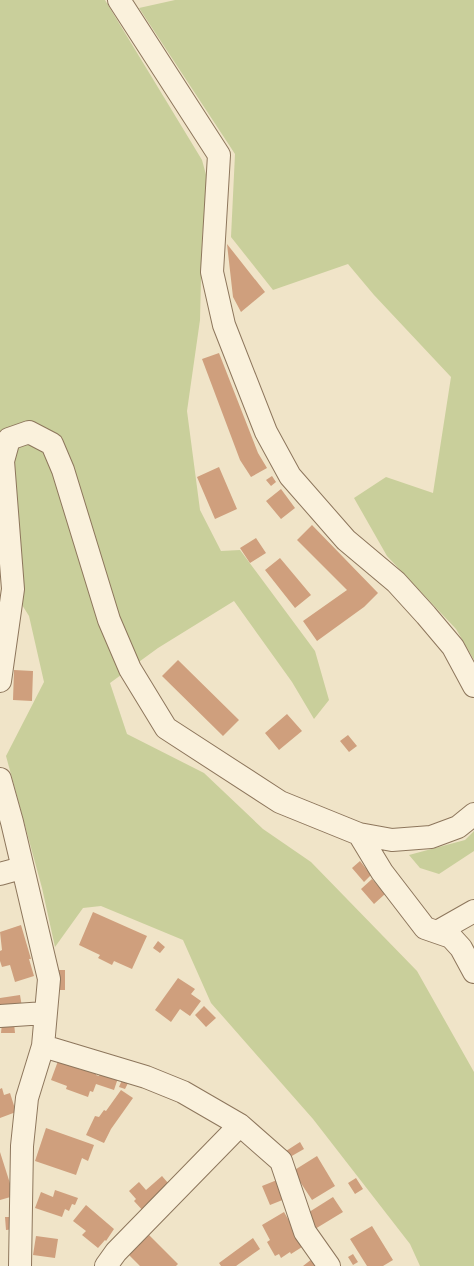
<svg xmlns="http://www.w3.org/2000/svg" width="474" height="1266" viewBox="0 0 474 1266" font-family="'Noto Serif',serif">
  <style>
    .green { fill: #c9cf9b }
    .building { fill: #cf9f7d }
    .lines { fill: none; stroke-linecap: round; stroke-linejoin: round }
    .minor-casing { stroke: #8d765c; stroke-width: 24 }
    .minor { stroke: #faf1dc; stroke-width: 22 }
  </style>
  <rect width="100%" height="100%" fill="#f0e4c8"/>
  <!-- green -->
  <path class="green" d="M0 0H105L202 160 208 182 202 238 200 320 187 411 200 510 221 551 240 550 315 651 329 700 314 719 292 682 234 601 158 648 110 683 127 734 204 773 263 829 311 862 417 971 474 1072V1266H420L410 1244 313 1119 211 1003 183 940 101 906 83 908 55 947 42 888 6 756 44 682 29 616 0 570Z
    M175 0H474V660L456 629 387 556 354 498 386 477 433 493 451 377 374 295 348 264 273 290 231 237 235 154 139 8Z
    M474 831V851L439 874 420 868 409 855 465 840Z"/>
  <!-- building -->
  <path class="building" d="M227 244 265 292 241 312 233 297Z
    M219 353 258 453 267 468 251 477 240 460 202 359Z
    M219 467 237 509 215 519 197 477Z
    M272 476 276 482 271 486 266 480Z
    M281 489 295 508 281 519 266 501Z
    M312 525 378 593 364 607 317 641 303 621 347 590 297 540Z
    M256 538 266 553 250 563 240 548Z
    M280 558 311 595 295 608 265 570Z
    M178 660 239 720 223 736 162 676Z
    M14 670 33 671 32 701 13 700Z
    M287 714 302 731 279 750 265 733Z
    M348 735 357 746 349 752 340 741Z
    M360 861 371 875 364 882 352 868Z
    M372 879 385 894 374 904 361 889Z
    M93 912 147 936 132 969 114 961 112 965 98 958 100 955 79 945Z
    M21 925 31 959H29L34 976 15 982 10 965 2 967 0 961V951L2 950 0 932Z
    M158 941 165 947 160 953 153 948Z
    M59 970H65V990H59Z
    M178 978 195 989 191 994 201 1001 190 1016 180 1009 171 1022 155 1010Z
    M20 995 22 1007 0 1011V998Z
    M204 1006 216 1018 206 1027 195 1015Z
    M2 1023H14L15 1033H1Z
    M58 1061 82 1070 83 1068 96 1073V1075L99 1076 100 1072 118 1078 114 1090 96 1084 93 1092 90 1091 88 1097 66 1089 67 1086 51 1080Z
    M122 1080 128 1083 125 1089 119 1087Z
    M2 1088 4 1095 10 1093 16 1112 0 1118V1089Z
    M121 1090 133 1098 111 1129 104 1143 86 1135 95 1116 99 1117 104 1110 106 1111Z
    M46 1128 94 1145 88 1161 82 1158 76 1175 35 1161Z
    M300 1142 304 1149 290 1157 286 1151Z
    M0 1152 14 1196 0 1200Z
    M317 1156 335 1186 312 1200 293 1171Z
    M162 1176 168 1183 174 1178 146 1214 134 1201 136 1199 129 1191 139 1182 146 1190Z
    M356 1178 363 1189 355 1194 348 1183Z
    M277 1180 285 1199 270 1205 262 1186Z
    M55 1190 78 1198 75 1205 72 1204 69 1211 65 1209 62 1217 35 1208 41 1192 53 1197Z
    M333 1197 343 1212 315 1229 306 1214Z
    M86 1205 114 1229 106 1241 105 1240 98 1248 82 1235 86 1231 73 1221Z
    M284 1212 303 1245H301L302 1247 291 1254 290 1252 281 1258 279 1254 275 1256 267 1242 270 1240 262 1225Z
    M5 1217H14L15 1229 6 1230Z
    M372 1226 393 1260 383 1266H367L350 1239Z
    M149 1235 178 1264 176 1266H140L129 1255Z
    M36 1236 58 1239 55 1258 33 1255Z
    M253 1238 260 1249 236 1266H221L219 1263Z
    M353 1254 358 1262 353 1265 348 1257Z
    M312 1259 317 1266H303Z"/>
  <g class="lines">
    <!-- minor casing -->
    <g class="minor-casing">
      <path id="minor" d="M119 0 219 155 212 272 224 325 266 432 290 476 346 540 396 582 426 615 453 647 474 686
        M0 681 13 589 3 461 9 439 29 432 52 444 63 470 109 620 130 669 166 728 280 802 359 834 392 840 431 837 458 827 474 814
        M0 779 12 822 49 979 43 1046 27 1098 22 1146 20 1266
        M359 834 382 872 425 928 451 937 461 948 474 972
        M0 874 18 869
        M437 932 474 911
        M0 1016 45 1013
        M43 1046 146 1077 183 1092 240 1125 281 1161 305 1232 329 1266
        M106 1266 116 1252 240 1125"/>
    </g>
    <!-- minor -->
    <use href="#minor" class="minor"/>
  </g>
</svg>
